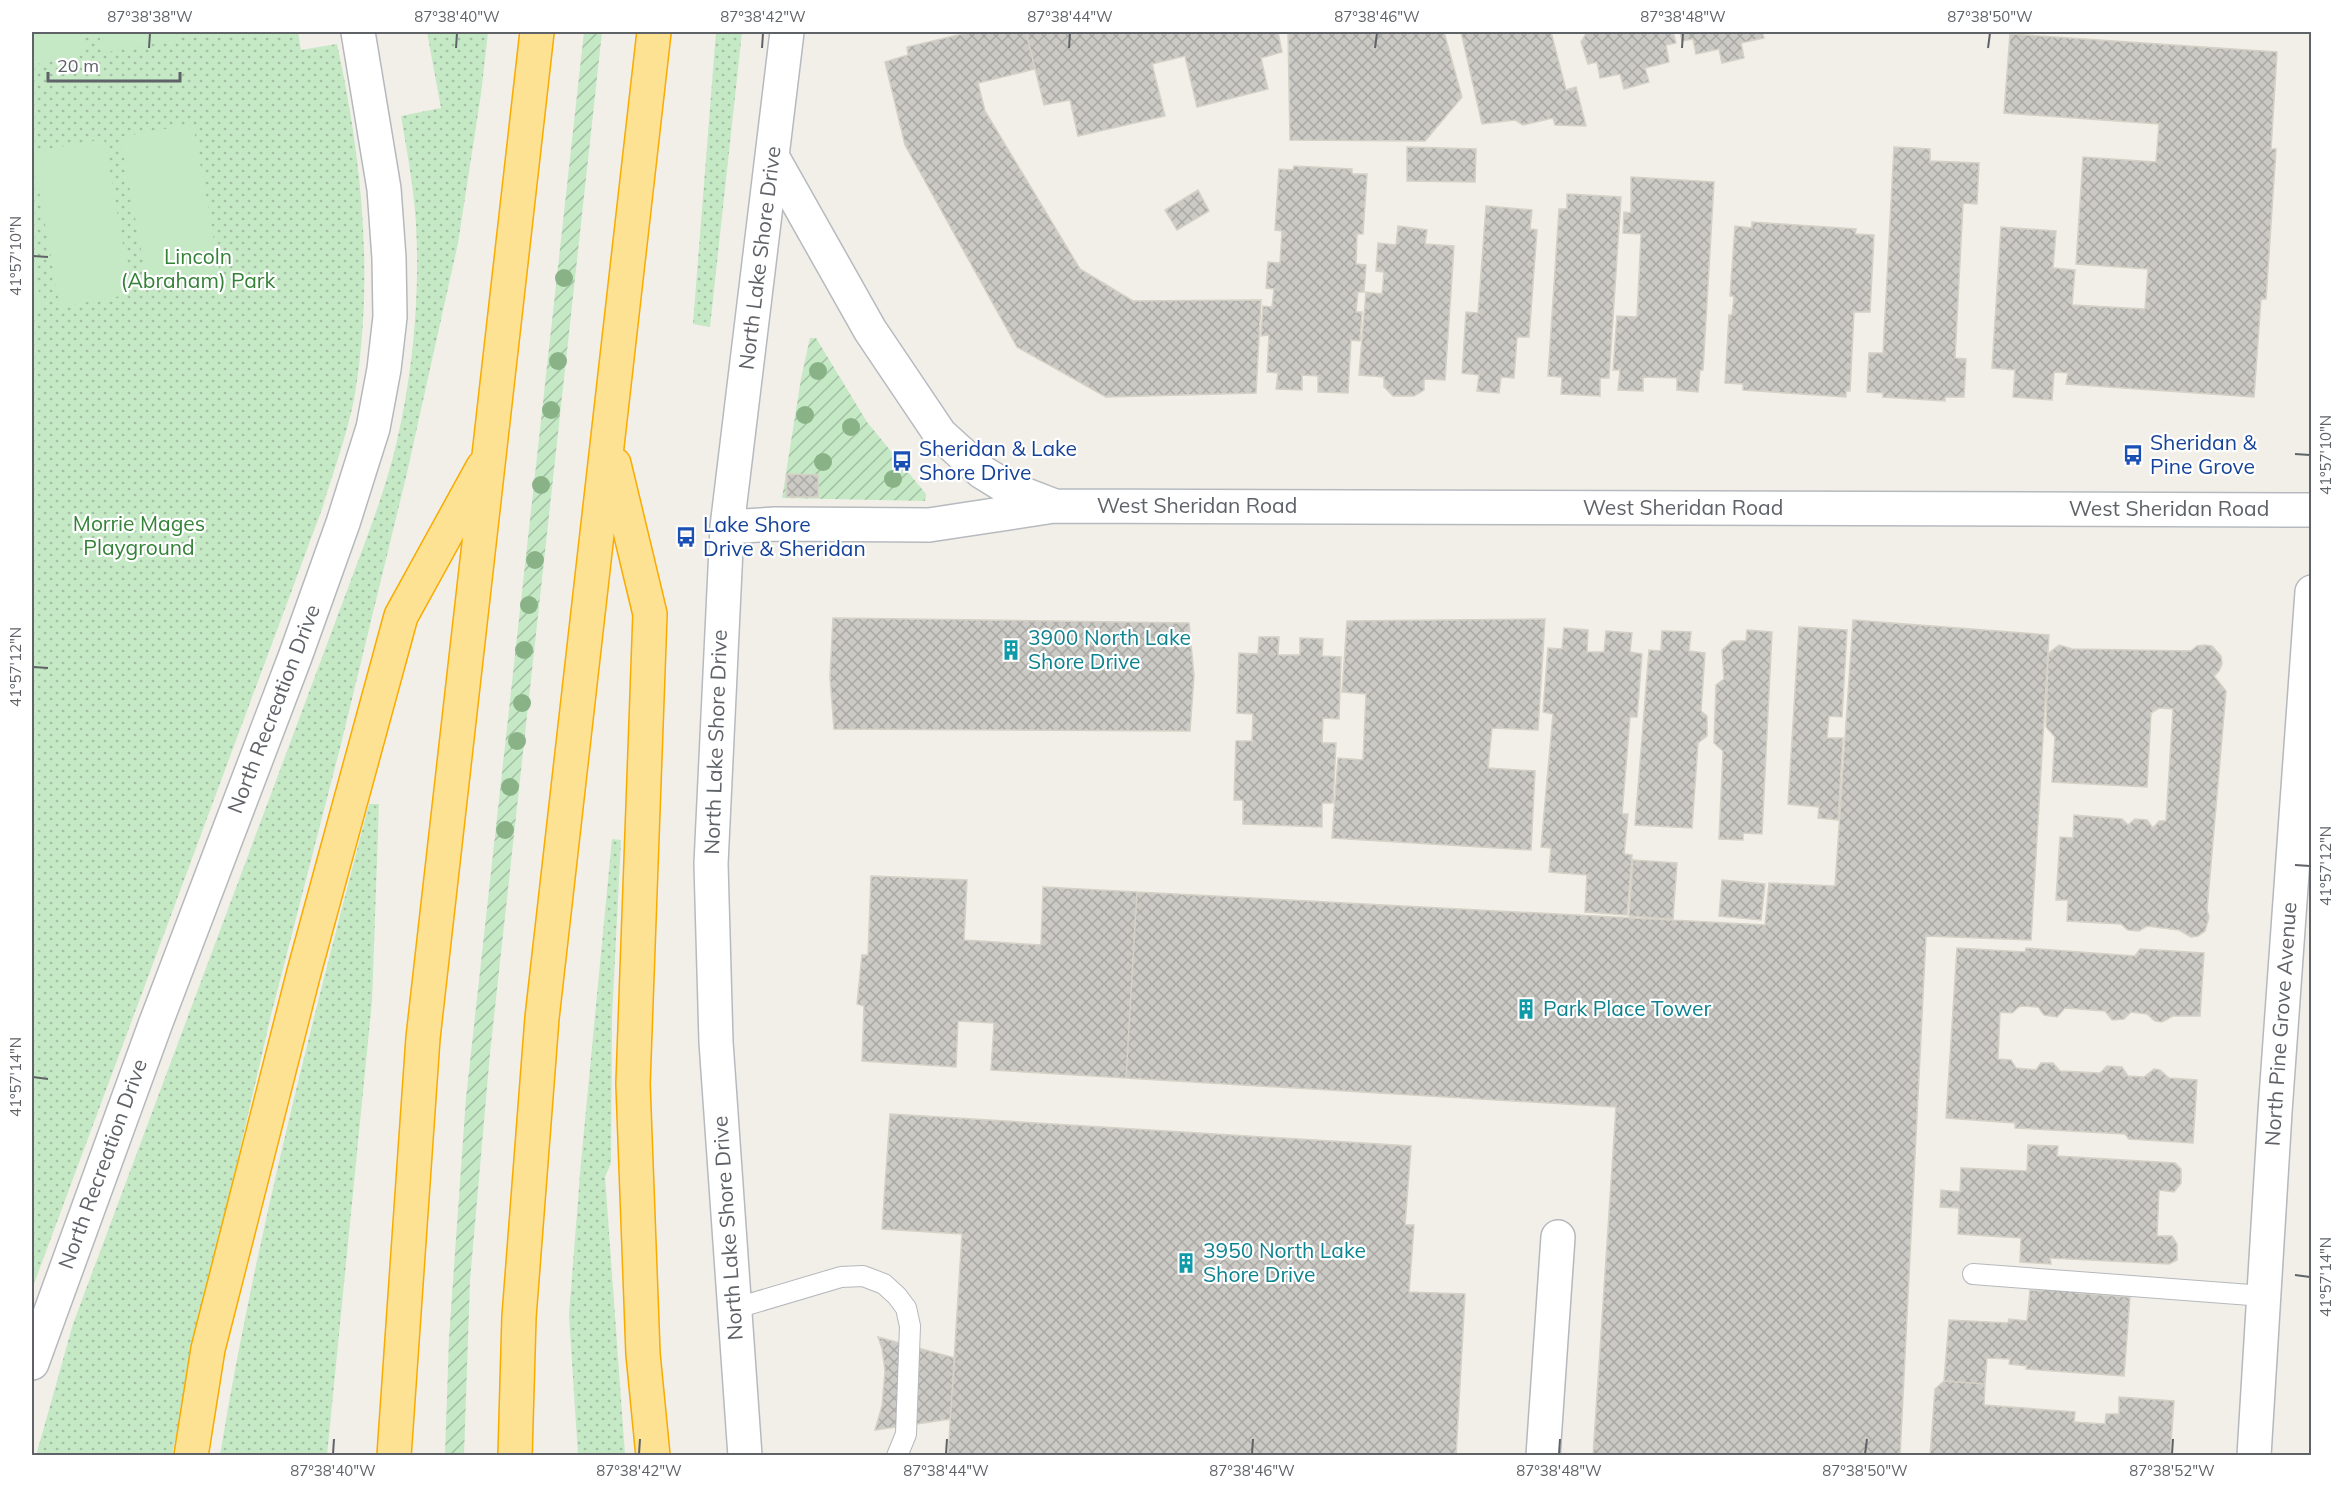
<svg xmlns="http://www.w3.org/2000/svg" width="2343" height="1487" viewBox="0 0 2343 1487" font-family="Mulish,sans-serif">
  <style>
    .grass { fill: url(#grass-dots) }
    .garden { fill: url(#garden-furrows) }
    .pitch { fill: #c5e8c5 }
    .building { fill: url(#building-cross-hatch); stroke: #d6d1c6; stroke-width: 1.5 }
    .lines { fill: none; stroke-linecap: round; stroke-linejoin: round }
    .lane-casing { stroke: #b5b8bc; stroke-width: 22 }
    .street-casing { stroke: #b5b8bc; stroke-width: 36 }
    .secondary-casing { stroke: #b6babf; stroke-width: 36 }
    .highway-casing { stroke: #f9ab00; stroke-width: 36 }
    .lane { stroke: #fff; stroke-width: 20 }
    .street { stroke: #fff; stroke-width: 33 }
    .secondary { stroke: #fff; stroke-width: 33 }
    .highway { stroke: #fde293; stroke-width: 33 }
    .tree { fill: #89b387 }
    .ticks { fill: none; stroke: #5f6368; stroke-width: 2 }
    .labels { text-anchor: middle; stroke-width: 4.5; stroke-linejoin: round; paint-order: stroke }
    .park-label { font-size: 21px; fill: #348238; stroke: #fff }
    .street-label { font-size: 21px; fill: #5f6368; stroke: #fff }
    .transit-label { font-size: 21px; fill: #164399; stroke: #fff; text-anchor: start }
    .culture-label { font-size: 21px; fill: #0d838f; stroke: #fff; text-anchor: start }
    .neatline { fill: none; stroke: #5f6368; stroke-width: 2 }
    .ticks-label { font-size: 15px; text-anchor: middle; fill: #5f6368 }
  </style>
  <defs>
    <pattern id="grass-dots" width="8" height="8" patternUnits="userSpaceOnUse" patternTransform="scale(1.5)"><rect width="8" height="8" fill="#c5e8c5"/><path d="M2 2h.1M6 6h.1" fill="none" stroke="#a3c0a4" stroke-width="1.8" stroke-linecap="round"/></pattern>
    <pattern id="garden-furrows" width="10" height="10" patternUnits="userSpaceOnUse" patternTransform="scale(1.5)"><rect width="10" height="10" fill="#c5e8c5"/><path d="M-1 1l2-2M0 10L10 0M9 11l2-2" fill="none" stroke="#a3c0a4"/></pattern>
    <pattern id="building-cross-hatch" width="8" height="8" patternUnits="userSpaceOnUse" patternTransform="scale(1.5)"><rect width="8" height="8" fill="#cccac5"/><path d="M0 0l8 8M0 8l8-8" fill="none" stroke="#a9a8a4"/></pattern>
  </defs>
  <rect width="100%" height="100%" fill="#f1efe8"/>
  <!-- grass -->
  <path class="grass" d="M32 32H298L301 50 337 44C362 159 374 277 355 394 348 433 333 472 322 509L32 1289Z
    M427 32H488L481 94 458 243 406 477 341 744 271 1015 203 1310 172 1455 36 1456 73 1324 351 580C368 534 386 489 397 441 413 371 420 297 416 224 414 188 407 152 401 116L441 108Z
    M716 32H742L710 327 693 324Z
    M369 804H379L372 1001 327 1455H220C256 1236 313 1019 369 804Z
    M612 839 621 840 612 1016 611 1163 605 1177 625 1455H578L569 1315 581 1162Z"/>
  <!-- garden -->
  <path class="garden" d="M584 32H602L490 1053 470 1280 464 1455H445L449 1338 466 1098Z
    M810 338H816L867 422 926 494 925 501 782 498 801 379Z"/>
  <!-- pitch -->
  <path class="pitch" d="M32 32H82L86 55 32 65Z
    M99 32H174L175 40 102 53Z
    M193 124 221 279 149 292 120 137Z
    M104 139 132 294 60 307 32 152Z
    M32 252 42 310 32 312Z"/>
  <!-- building -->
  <path class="building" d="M971 32H1026L1035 69 978 83 985 111 1080 269 1133 301 1261 300 1256 393 1106 397 1017 347 905 145 885 62 908 55 907 47Z
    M1026 32H1278L1282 52 1261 58 1268 89 1197 107 1185 56 1152 64 1165 116 1078 136 1070 100 1044 105Z
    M1288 32H1444L1462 97 1425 141 1290 140Z
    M1461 32H1551L1566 90 1576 87 1586 126 1555 125 1553 118 1523 125 1515 120 1482 124Z
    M1587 32H1673L1676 43 1666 45 1669 62 1645 68 1649 82 1624 89 1620 74 1600 78 1597 62 1588 64 1581 42Z
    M1680 32H1762L1764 38 1741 43 1744 58 1722 63 1719 49 1696 54 1693 39 1682 41Z
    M2010 34 2277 52 2271 149H2276L2266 299H2261L2254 397 2066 384 2068 373 2054 372 2052 400 2013 397 2015 370 1992 368 2001 227 2056 231 2053 268 2075 270 2072 305 2145 309 2148 269 2076 264 2083 157 2156 162 2159 124 2004 113Z
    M1407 147 1476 149 1475 182 1407 181Z
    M1894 147 1930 149V161L1979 163 1977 204 1963 203 1955 358 1966 359 1964 397H1945V401L1883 397V393L1867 392 1869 353H1883Z
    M1294 166 1352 169V174H1367L1363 234H1357L1356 264 1366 265 1364 292H1358L1356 312H1362L1360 341 1351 340 1348 393 1318 392V376L1302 375V390L1276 389 1278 373 1267 372 1269 335 1261 336 1263 306 1272 307 1274 289 1266 288 1268 262 1280 263 1282 231 1275 230 1279 169 1293 170Z
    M1631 177 1714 182 1703 370H1700L1698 392 1677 390V378L1643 377V391L1618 390 1620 370H1613L1617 316 1637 317 1641 234 1623 233 1624 212 1631 213Z
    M1198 190 1209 211 1177 230 1165 210Z
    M1567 194 1621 197 1609 378H1600V396L1561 394 1562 377 1548 376 1559 209H1567Z
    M1486 206 1532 210 1530 229 1537 230 1529 337H1517L1514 378 1501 377 1499 393 1477 391 1479 375 1462 373 1466 312 1478 313Z
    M1752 222 1856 229 1855 234 1874 235 1870 312H1854L1850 391H1846V397L1743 390V384L1725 383 1729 315H1732L1734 296H1730L1735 226 1752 228Z
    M1398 226 1427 230 1425 244 1454 246 1445 380 1424 379V390L1414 396H1393L1384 387V377L1359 375 1366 292 1382 294 1384 272 1376 271 1378 243 1396 245Z
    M787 474 818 475V497H786Z
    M833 618 1189 623 1194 676 1190 731 834 729 830 677Z
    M1545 619 1538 730 1492 728 1488 768 1535 771 1531 850 1332 838 1338 758 1363 760 1366 694 1342 692 1347 621Z
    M1853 620 2049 635 2031 940 1926 936 1900 1456H1593L1616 1107 1126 1078 1137 892 1765 925 1769 883 1835 886Z
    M1799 627 1847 630 1842 717 1829 716 1827 738H1843L1838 820 1818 818 1819 807 1788 804Z
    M1564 628 1588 630 1587 652H1604L1606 631 1632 633 1630 652 1642 654 1637 717H1630L1622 814H1628L1624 854 1632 855 1627 915 1585 912 1587 875 1549 872 1551 848 1541 847 1553 714 1543 712 1548 648 1562 649Z
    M1747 630 1772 632 1762 834 1743 833V840L1719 839 1723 751 1714 743 1716 685 1724 679 1722 650 1732 641H1746Z
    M1662 631 1691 632 1689 651 1705 653 1701 711 1707 716V736L1698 743 1692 828 1635 825 1649 650 1661 651Z
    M1259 637H1279L1278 655H1300V638L1323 639 1322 656 1341 657 1339 719 1323 718 1322 743H1336L1333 803H1322V827L1243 824V800H1234L1236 741H1252L1253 714 1237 713 1239 653 1258 654Z
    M2059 645 2072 649 2191 651 2197 646 2204 645 2212 646 2221 656 2222 664 2219 671 2214 676 2226 691 2207 910 2209 917 2205 931 2198 936 2191 937 2179 930 2147 926 2139 931 2128 930 2121 924 2067 921 2068 900H2056L2060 837 2073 838 2074 815 2122 819 2128 825 2135 819 2147 820 2153 828 2159 821H2166L2173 709 2159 708 2151 713 2147 787 2052 782 2055 737 2046 727 2048 659 2049 653Z
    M1633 860 1677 863 1673 919 1629 916Z
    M871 876 967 880 964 940 1041 945 1043 887 1137 892 1126 1078 991 1070 994 1023 958 1021 956 1067 862 1061 864 1006 857 1004 862 955H868Z
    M1722 880 1765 884 1761 920 1719 916Z
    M1957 948 2025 952 2026 948 2135 956 2140 949 2204 953 2200 1016H2173L2162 1022 2155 1021 2147 1014 2131 1012 2124 1019 2112 1020 2105 1011 2065 1008 2057 1017 2044 1015 2038 1007 2020 1006 2012 1013 2000 1012 1998 1059 2011 1060 2016 1068 2036 1070 2041 1063H2053L2060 1071 2100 1073 2107 1066 2122 1067 2128 1076 2144 1077 2154 1069 2160 1070 2169 1078 2197 1080 2193 1143 2129 1139 2125 1134 2015 1128V1123L1946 1118Z
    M890 1114 1411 1146 1405 1225H1414L1409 1292 1465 1294 1456 1456H948L962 1234 882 1229Z
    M2028 1145 2058 1146 2057 1156 2175 1163 2181 1169V1183L2174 1192 2159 1190 2157 1236H2172L2177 1244V1260L2169 1264 2050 1258 2051 1264 2020 1262 2021 1238 1958 1234 1959 1208 1940 1207 1941 1190 1960 1192 1961 1168 2027 1171Z
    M2049 1283 2067 1284 2076 1293 2130 1297 2124 1376 2026 1369 2027 1366 2009 1364 2010 1359 1987 1358 1985 1384 1944 1381 1949 1320 2008 1323 2009 1319 2027 1321 2030 1290 2043 1291Z
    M878 1337 955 1358 950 1419 875 1430 882 1406 885 1371 882 1348Z
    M1944 1381 1985 1384 1984 1405 2075 1412 2074 1422 2105 1424 2106 1414H2119V1397L2174 1401 2170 1456H1930L1935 1389Z"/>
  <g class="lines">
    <!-- lane casing -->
    <g class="lane-casing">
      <path id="lane" d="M1973 1274 2264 1296
        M733 1309 841 1277 863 1276 884 1284 897 1296 906 1308 910 1326 906 1434 897 1456"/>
    </g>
    <!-- street casing -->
    <g class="street-casing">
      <path id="street" d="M32 1363 155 1025 295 657 343 523 373 428 384 369 390 317 389 258 384 189 358 32
        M1543 1456 1558 1237
        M2254 1456 2275 1112 2312 592"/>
    </g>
    <!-- secondary casing -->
    <g class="secondary-casing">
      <path id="secondary" d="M773 158 870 330 940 434 982 472 1008 488 1052 505
        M727 527 775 524 929 525 1054 506 2312 510
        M745 1456 716 1042 711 864 727 527 787 32"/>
    </g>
    <!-- highway casing -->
    <g class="highway-casing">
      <path id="highway" d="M614 464 650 614 633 1084 643 1354 653 1456
        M191 1456 208 1349 304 972 401 616 483 467
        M394 1456 423 1038 537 32
        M515 1456 519 1317 542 1018 654 32"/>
    </g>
    <!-- lane -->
    <use href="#lane" class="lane"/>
    <!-- street -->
    <use href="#street" class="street"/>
    <!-- secondary -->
    <use href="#secondary" class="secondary"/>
    <!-- highway -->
    <use href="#highway" class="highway"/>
  </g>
  <!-- trees -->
  <g class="tree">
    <circle cx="564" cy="278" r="9"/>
    <circle cx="558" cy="361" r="9"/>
    <circle cx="818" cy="371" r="9"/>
    <circle cx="551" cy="410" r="9"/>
    <circle cx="805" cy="415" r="9"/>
    <circle cx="851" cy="427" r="9"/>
    <circle cx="823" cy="462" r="9"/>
    <circle cx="893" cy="479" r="9"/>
    <circle cx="541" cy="485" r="9"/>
    <circle cx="535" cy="560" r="9"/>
    <circle cx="529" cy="605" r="9"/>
    <circle cx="524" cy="650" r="9"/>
    <circle cx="522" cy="703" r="9"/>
    <circle cx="517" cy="741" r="9"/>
    <circle cx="510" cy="787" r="9"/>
    <circle cx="505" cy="830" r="9"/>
  </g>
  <!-- ticks -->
  <path class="ticks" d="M149 48 150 33M456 48 457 33M762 48 763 33M1069 48 1070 33M1375 48 1377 33M1682 48 1683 33M1988 48 1990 33M33 256 48 257M2295 454 2310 455M33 667 48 668M2295 865 2310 866M33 1077 48 1079M2295 1275 2310 1277M333 1454 334 1439M639 1454 640 1439M946 1454 947 1439M1252 1454 1253 1439M1559 1454 1560 1439M1865 1454 1867 1439M2172 1454 2173 1439"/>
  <!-- icons -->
  <defs>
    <g id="bus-bare" transform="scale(1.62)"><path d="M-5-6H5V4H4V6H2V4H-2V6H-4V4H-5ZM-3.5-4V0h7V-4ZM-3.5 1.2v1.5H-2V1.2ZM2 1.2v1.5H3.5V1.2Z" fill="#1a4fb4" stroke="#fff" stroke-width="2.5" paint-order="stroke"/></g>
    <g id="building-bare" transform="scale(1.62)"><path d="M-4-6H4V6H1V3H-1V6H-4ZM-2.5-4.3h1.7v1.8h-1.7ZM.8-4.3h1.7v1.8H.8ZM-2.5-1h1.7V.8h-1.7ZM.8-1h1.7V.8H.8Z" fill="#0f9aa8" stroke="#fff" stroke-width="2.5" paint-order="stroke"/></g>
  </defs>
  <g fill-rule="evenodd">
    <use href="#bus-bare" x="2133" y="455"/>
    <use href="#bus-bare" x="902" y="461"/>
    <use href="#bus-bare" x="686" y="537"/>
    <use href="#building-bare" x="1011" y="650"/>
    <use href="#building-bare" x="1526" y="1009"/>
    <use href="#building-bare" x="1186" y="1263"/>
  </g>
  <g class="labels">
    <!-- park labels -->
    <g class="park-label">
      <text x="198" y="264">Lincoln<tspan x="198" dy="24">(Abraham) Park</tspan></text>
      <text x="139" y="531">Morrie Mages<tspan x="139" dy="24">Playground</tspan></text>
    </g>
    <!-- street labels -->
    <g class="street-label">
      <text transform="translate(760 258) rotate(-83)" y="7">North Lake Shore Drive</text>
      <text x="1197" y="513">West Sheridan Road</text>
      <text x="1683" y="515">West Sheridan Road</text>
      <text x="2169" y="516">West Sheridan Road</text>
      <text transform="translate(274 709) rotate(-69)" y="7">North Recreation Drive</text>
      <text transform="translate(716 742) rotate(-88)" y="7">North Lake Shore Drive</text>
      <text transform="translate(2281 1024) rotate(-86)" y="7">North Pine Grove Avenue</text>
      <text transform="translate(103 1164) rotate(-70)" y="7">North Recreation Drive</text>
      <text transform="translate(728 1228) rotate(-94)" y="7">North Lake Shore Drive</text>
    </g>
    <!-- transit labels -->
    <g class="transit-label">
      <text x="2150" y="450">Sheridan &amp;<tspan x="2150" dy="24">Pine Grove</tspan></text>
      <text x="919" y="456">Sheridan &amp; Lake<tspan x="919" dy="24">Shore Drive</tspan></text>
      <text x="703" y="532">Lake Shore<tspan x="703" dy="24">Drive &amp; Sheridan</tspan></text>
    </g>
    <!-- culture labels -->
    <g class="culture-label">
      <text x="1028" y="645">3900 North Lake<tspan x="1028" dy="24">Shore Drive</tspan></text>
      <text x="1543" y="1016">Park Place Tower</text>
      <text x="1203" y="1258">3950 North Lake<tspan x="1203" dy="24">Shore Drive</tspan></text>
    </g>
  </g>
  <!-- border -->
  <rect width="2343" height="1487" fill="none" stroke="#ffffff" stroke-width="66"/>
  <!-- scale -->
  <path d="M48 72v9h132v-9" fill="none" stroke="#5f6368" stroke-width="3"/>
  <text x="57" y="72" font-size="18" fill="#5f6368" stroke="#ffffff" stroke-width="4.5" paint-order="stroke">20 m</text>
  <rect x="33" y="33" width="2277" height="1421" class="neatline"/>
  <g class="ticks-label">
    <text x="150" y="22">87°38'38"W</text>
    <text x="457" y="22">87°38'40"W</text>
    <text x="763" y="22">87°38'42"W</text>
    <text x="1070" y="22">87°38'44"W</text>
    <text x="1377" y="22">87°38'46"W</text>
    <text x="1683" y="22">87°38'48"W</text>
    <text x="1990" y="22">87°38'50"W</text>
    <text transform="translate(16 256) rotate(-90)" y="5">41°57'10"N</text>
    <text transform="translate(2326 455) rotate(-90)" y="5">41°57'10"N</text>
    <text transform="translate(16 667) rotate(-90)" y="5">41°57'12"N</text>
    <text transform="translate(2326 866) rotate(-90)" y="5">41°57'12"N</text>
    <text transform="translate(16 1077) rotate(-90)" y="5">41°57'14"N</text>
    <text transform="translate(2326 1277) rotate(-90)" y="5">41°57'14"N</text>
    <text x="333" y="1476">87°38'40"W</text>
    <text x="639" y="1476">87°38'42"W</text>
    <text x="946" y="1476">87°38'44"W</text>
    <text x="1252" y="1476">87°38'46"W</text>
    <text x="1559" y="1476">87°38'48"W</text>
    <text x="1865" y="1476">87°38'50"W</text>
    <text x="2172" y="1476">87°38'52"W</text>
  </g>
</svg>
